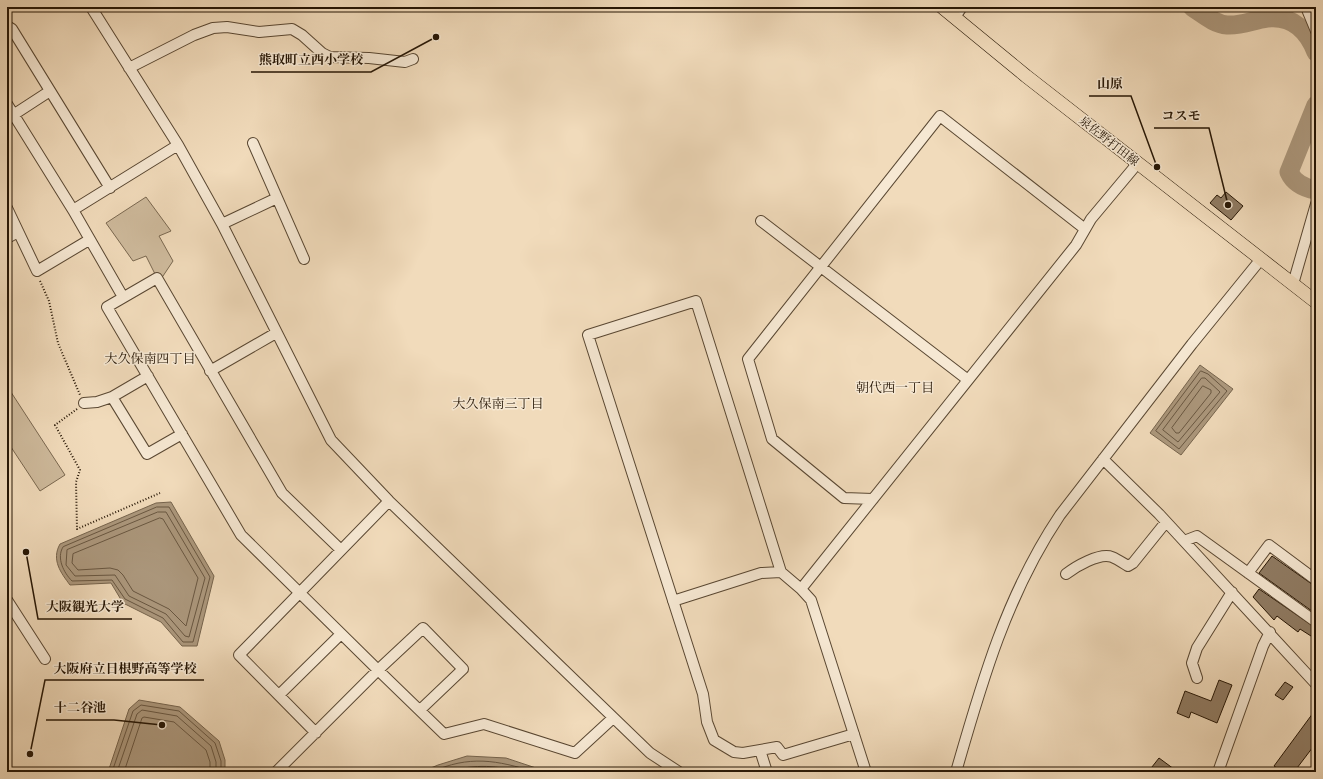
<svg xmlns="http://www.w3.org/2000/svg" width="1323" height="779" viewBox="0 0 1323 779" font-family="'Old Standard TT','Noto Serif JP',serif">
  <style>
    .green { fill: #ceba9c; stroke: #7a6850 }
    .water { fill: #ac987d; stroke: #76644d }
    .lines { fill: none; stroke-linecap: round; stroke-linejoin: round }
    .shore { stroke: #695741; stroke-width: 1 }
    .river { stroke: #ac987d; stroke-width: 19 }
    .building { fill: #907c64; stroke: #261605 }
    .minor-casing { stroke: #594732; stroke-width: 12 }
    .major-casing { stroke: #261605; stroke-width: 14 }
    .path { stroke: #261605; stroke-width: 2; stroke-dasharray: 1 2; stroke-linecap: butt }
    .minor { stroke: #f6e8d3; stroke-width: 10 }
    .major { stroke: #f1dbbb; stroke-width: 13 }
    .labels { text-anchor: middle; stroke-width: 3; stroke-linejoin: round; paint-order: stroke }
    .street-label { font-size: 12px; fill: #261605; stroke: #f6e8d3 }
    .neighbourhood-label { font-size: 13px; fill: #261605; stroke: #f6e8d3 }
    .leader { fill: none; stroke: #261605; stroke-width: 1.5 }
    .callout-dot { fill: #261605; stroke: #f6e8d3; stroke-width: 1.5 }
    .callout-label { font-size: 13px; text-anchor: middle; font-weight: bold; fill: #261605; stroke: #f6e8d3; stroke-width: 3; stroke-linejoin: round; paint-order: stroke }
  </style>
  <rect width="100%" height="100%" fill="#f1dbbb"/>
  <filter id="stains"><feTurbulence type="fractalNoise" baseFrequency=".005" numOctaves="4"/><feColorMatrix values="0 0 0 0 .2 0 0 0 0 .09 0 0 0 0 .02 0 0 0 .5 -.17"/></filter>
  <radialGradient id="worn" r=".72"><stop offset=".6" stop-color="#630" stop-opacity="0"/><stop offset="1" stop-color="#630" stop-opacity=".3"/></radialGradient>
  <!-- green -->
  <path class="green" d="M146 197 171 231 159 236 173 261 159 282 146 256 133 261 106 223Z
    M7 386 65 475 40 491 7 441Z"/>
  <!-- water -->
  <path class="water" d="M1200 365 1233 389 1181 455 1150 433Z
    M171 502 214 576 197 646H182L161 622 123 603 111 583 70 585C61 573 51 560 60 544L156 503Z
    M139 700 180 707 219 741 225 760V772H108L129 709Z
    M467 756 506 758 548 772H421L438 765Z"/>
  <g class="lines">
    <!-- shore -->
    <path class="shore" d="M1201 371 1208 374 1227 391 1179 449 1156 431Z
      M1202 378H1205L1220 392 1178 442 1163 430Z
      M1203 386 1211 390V393L1179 433H1176L1172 428Z
      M157 507H169L210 577 193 642H183L163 618 125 599 112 580 72 581C64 573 56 558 63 547Z
      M158 512H166L205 578 189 637 185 636 166 614 129 596 115 575 75 576 66 565 67 550Z
      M160 518 163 519 198 578 186 626 169 609 133 591 123 575 118 570 110 568 78 570 72 563 73 554Z
      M112 772 133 711 141 705 179 711 215 743 221 761V772
      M117 772 137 714 142 710 177 716 211 746 216 762V772
      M124 772 142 718 144 717 174 722 206 750 210 762V772
      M431 772C470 755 496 760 535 772
      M445 772C471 765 493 764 519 772"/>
    <!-- river -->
    <path class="river" d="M1192 7C1203 14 1214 24 1227 25 1242 26 1253 20 1267 18 1292 15 1308 31 1316 52
      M1316 105 1289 172C1294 183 1304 188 1316 190"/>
  </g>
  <!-- building -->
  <path class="building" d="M1226 192 1243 206 1231 220 1210 203 1217 195 1221 198Z
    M1272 556 1316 587V614L1259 573Z
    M1259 589 1316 628 1311 636 1300 629 1298 632 1277 616 1274 620 1253 597Z
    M1219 680 1232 685 1217 723 1191 712 1189 718 1177 713 1185 691 1211 701Z
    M1285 682 1293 687 1283 700 1275 695Z
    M1316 709V743L1294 772H1283L1274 766Z
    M1159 758 1178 772H1148Z"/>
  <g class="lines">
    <!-- minor casing -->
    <g class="minor-casing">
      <path id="minor" d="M91 7 178 145 222 224 331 440 389 501 650 753 679 772
        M1306 7 1316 31
        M955 17 962 7
        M7 26 12 29 110 188
        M129 68 194 35 213 28 227 27 259 32 292 29 302 35 322 53 330 57 369 58 405 62 413 59
        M7 104 73 210 123 297
        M7 119 50 91
        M253 143 304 259
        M7 208 37 271 89 240
        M73 210 178 145
        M761 221 968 380
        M222 224 277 198
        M7 238 18 232
        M1293 284 1316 204
        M210 371 276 333
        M148 376 112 397 147 454 182 434
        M84 403 97 402 112 397
        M1103 459 1159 514 1316 684
        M873 499 844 498 772 439 748 359 940 116 1085 229
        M1184 541 1197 536 1316 622
        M1248 573 1269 545 1316 580
        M1066 574C1075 567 1100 552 1112 557 1117 559 1123 563 1128 566L1133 563 1166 522
        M801 589 781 572 696 301 588 335 703 694 707 722 714 740 734 752 743 753 777 747 783 755 854 734
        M7 600 45 659
        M673 601 761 573 781 572
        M1197 678 1192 663 1197 648 1232 592
        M279 695 341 634
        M420 710 463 669 423 628 378 670 444 734 484 724 575 753 613 718
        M316 733 239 655 389 501
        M760 750 766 769 768 772
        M276 772 378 670 241 535 107 307 157 278 282 493 341 550
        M866 772 811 600 801 589 1076 245 1091 219 1137 164
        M956 772C982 681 1007 594 1060 515L1192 344 1261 259
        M1218 772 1263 646 1270 632"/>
    </g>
    <!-- major casing -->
    <g class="major-casing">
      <path id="major" d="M942 7 1026 76 1316 302"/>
    </g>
    <!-- path -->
    <path class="path" d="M40 281 49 301 58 343 80 395
      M77 409 55 425 80 470 76 482 77 529 160 493"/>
    <!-- minor -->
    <use href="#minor" class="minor"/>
    <!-- major -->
    <use href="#major" class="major"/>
  </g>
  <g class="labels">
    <!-- street labels -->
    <g class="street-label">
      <text transform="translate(1109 141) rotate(38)" y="4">泉佐野打田線</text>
    </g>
    <!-- neighbourhood labels -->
    <g class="neighbourhood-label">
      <text x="150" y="363">大久保南四丁目</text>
      <text x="895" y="392">朝代西一丁目</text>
      <text x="498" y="408">大久保南三丁目</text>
    </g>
  </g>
  <!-- callouts -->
  <path class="leader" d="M436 37L371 72H251M1157 167L1131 96H1089M1228 205L1209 128H1154M26 552L38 619H132M30 754L45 680H204M162 725L114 720H46"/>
  <g class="callout-dot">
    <circle cx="436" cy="37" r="4"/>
    <circle cx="1157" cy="167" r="4"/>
    <circle cx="1228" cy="205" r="4"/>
    <circle cx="26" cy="552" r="4"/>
    <circle cx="30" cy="754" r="4"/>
    <circle cx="162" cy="725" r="4"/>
  </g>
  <g class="callout-label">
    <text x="311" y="64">熊取町立西小学校</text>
    <text x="1110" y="88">山原</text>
    <text x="1181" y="120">コスモ</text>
    <text x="85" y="611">大阪観光大学</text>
    <text x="125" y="673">大阪府立日根野高等学校</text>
    <text x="80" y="712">十二谷池</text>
  </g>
  <!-- margin -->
  <rect width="1323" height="779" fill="none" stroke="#f1dbbb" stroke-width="24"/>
  <rect x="8" y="8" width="1307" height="763" fill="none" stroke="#261605" stroke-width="2"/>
  <rect x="12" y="12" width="1299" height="755" fill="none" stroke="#261605"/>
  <rect width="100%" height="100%" filter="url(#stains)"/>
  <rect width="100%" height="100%" fill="url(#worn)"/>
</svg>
